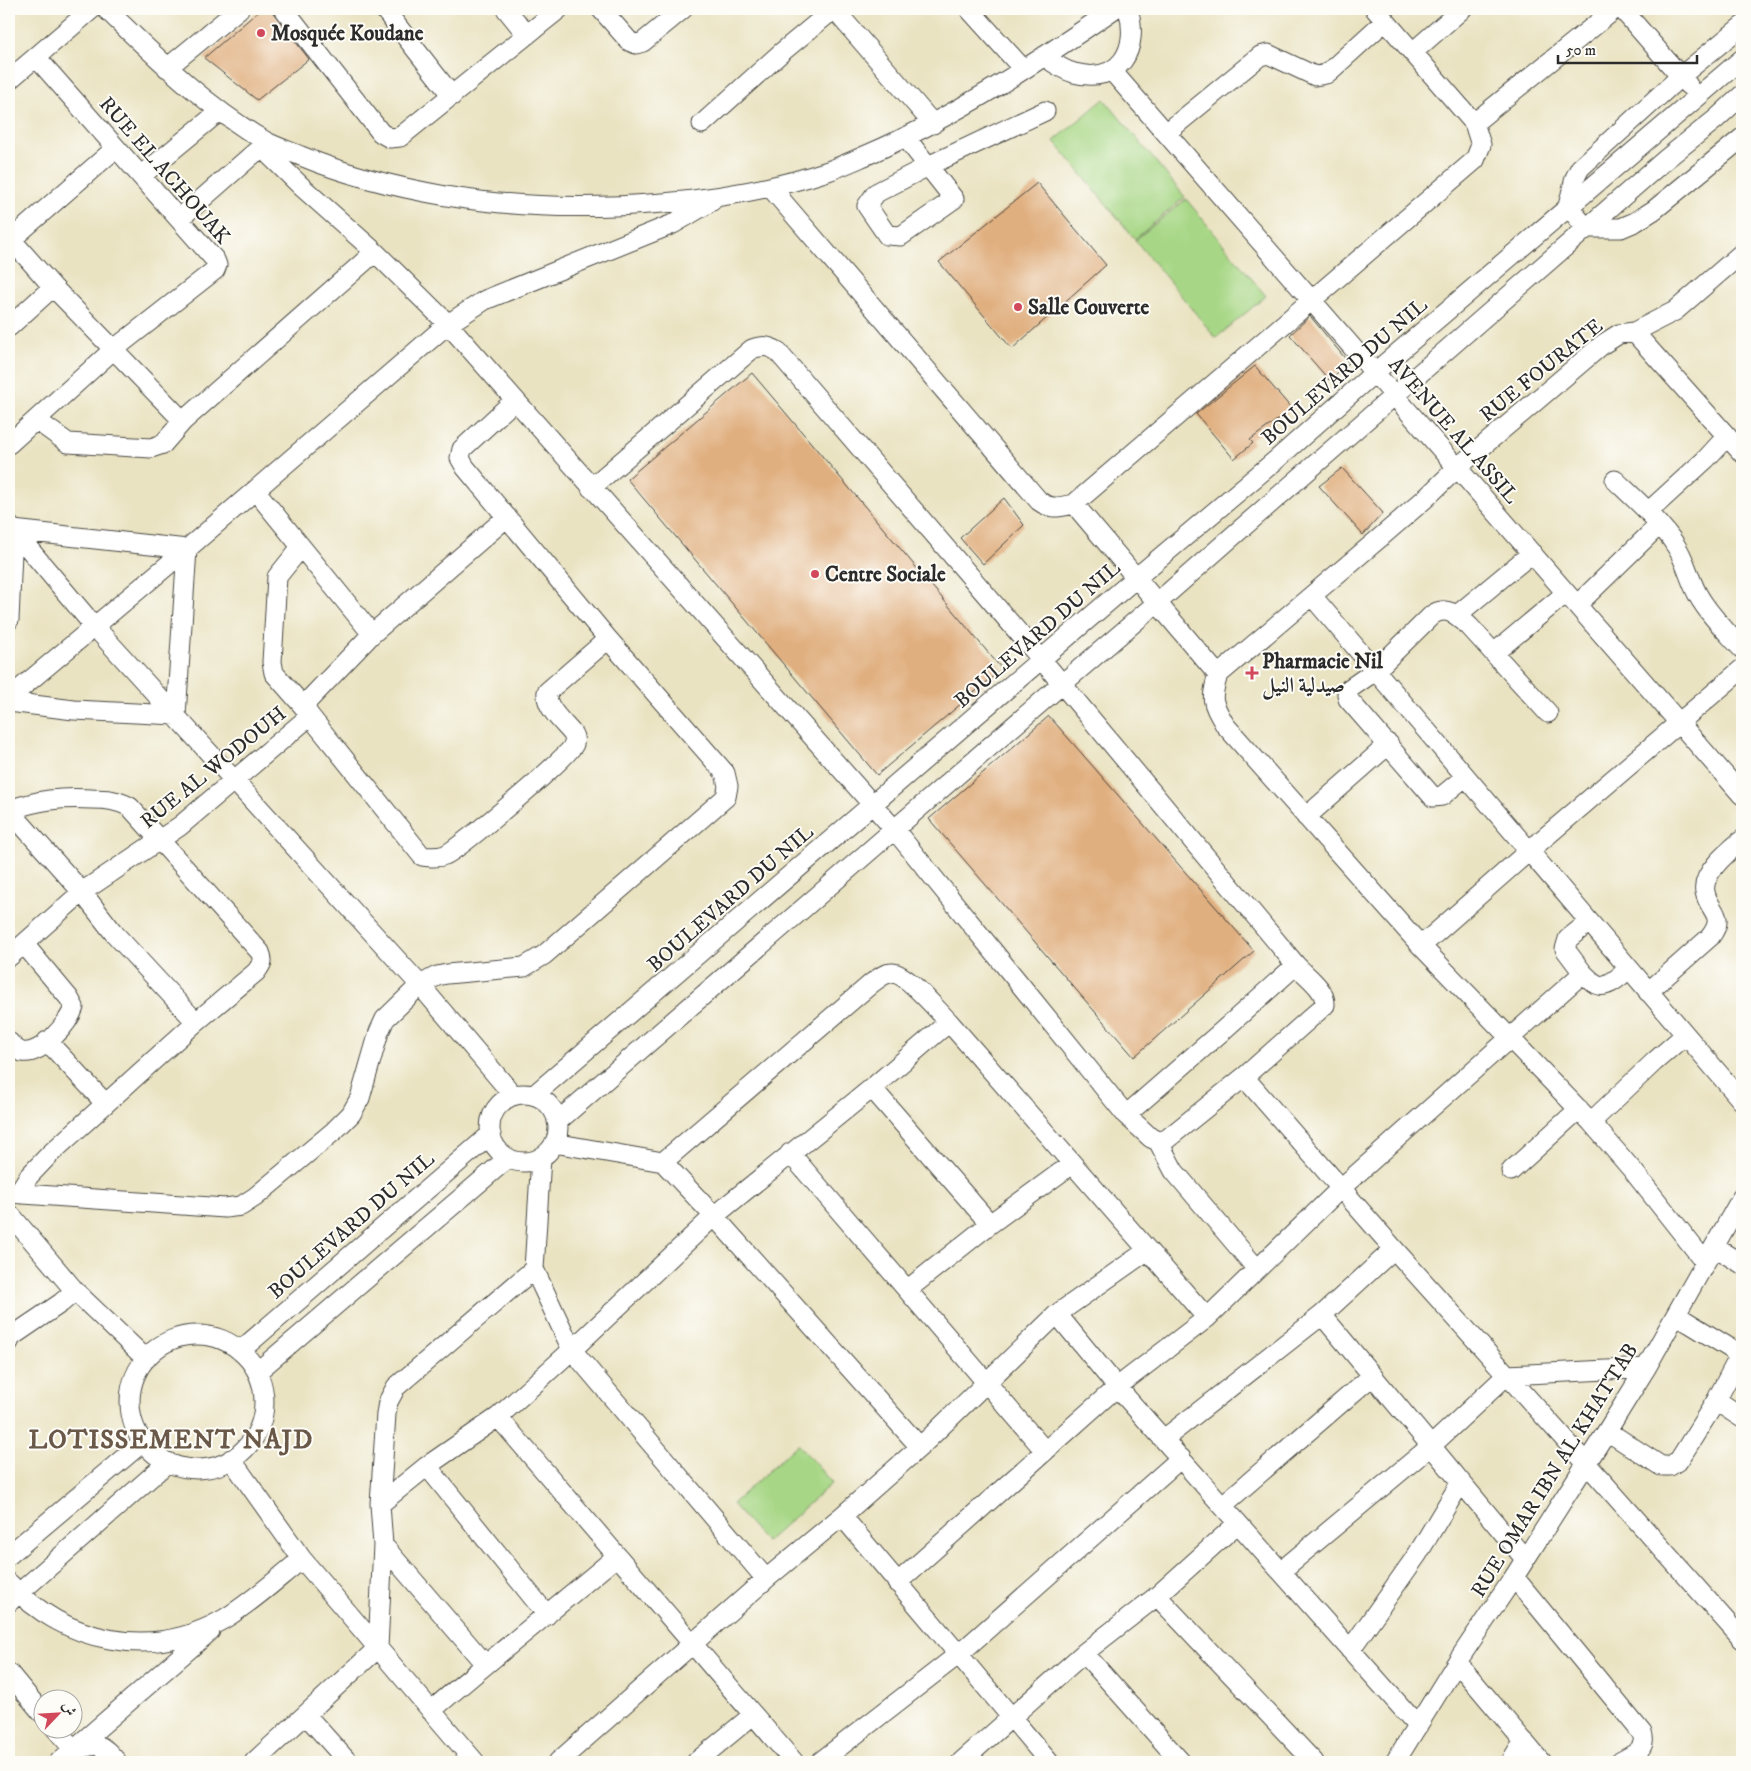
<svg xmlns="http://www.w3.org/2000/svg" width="1751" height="1771" viewBox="0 0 1751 1771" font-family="'IM FELL DW Pica',Amiri,serif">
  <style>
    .green { fill: #a7d786; stroke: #698158 }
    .building { fill: #e0af7f }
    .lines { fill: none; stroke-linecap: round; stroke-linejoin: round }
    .minor-casing { stroke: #484742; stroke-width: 21 }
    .minor { stroke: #fff; stroke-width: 19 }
    .poi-dot { fill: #d1495b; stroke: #fdfcf7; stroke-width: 2 }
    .labels { text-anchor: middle; stroke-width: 4; stroke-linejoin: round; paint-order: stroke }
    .poi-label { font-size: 21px; font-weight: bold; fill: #2b2b2b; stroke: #fdfcf7; text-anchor: start }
    .street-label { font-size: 21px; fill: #2b2b2b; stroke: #fdfcf7 }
    .district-label { font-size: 26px; font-weight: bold; letter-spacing: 1px; fill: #6a5948; stroke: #fdfcf7 }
  </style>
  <rect width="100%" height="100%" fill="#fdfcf7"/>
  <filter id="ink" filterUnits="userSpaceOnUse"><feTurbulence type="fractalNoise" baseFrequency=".02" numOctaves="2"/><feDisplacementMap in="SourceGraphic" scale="10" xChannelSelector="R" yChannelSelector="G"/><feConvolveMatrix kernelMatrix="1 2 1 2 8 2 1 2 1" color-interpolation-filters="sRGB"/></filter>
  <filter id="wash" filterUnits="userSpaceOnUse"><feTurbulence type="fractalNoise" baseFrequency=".0096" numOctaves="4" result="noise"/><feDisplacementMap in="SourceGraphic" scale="20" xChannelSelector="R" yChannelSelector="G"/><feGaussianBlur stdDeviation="1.12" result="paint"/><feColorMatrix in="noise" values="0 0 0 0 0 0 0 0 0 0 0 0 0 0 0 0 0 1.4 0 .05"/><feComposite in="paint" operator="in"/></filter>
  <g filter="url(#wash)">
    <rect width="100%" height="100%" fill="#eae3c2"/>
    <!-- green -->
    <path class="green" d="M1104 99 1185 197 1135 239 1054 141Z
      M1186 199 1266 296 1216 338 1135 240Z
      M798 1444 832 1483 766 1542 732 1504Z"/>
    <g id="blocks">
      <!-- building -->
      <path class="building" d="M261 9H270L309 59 257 100 204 58Z
        M1037 183 1106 265 1012 349 939 262Z
        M1310 316 1349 363 1329 380 1290 335Z
        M1255 366 1292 409 1250 440 1253 443 1234 459 1196 414Z
        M752 373 1002 669 877 775 627 479Z
        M1342 468 1383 513 1363 535 1319 486Z
        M1004 498 1024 525 983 564 960 538Z
        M1049 716 1254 951 1134 1057 929 819Z"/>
    </g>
  </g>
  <g filter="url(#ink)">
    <use href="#blocks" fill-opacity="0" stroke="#484742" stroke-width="1"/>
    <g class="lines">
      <!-- minor casing -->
      <g class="minor-casing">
        <path id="minor" d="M106 9C156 57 205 106 265 141 276 147 289 151 301 156 349 176 395 187 446 196 518 208 591 209 663 203 720 198 774 189 828 171 842 166 855 160 869 154 956 116 1036 63 1114 9
          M284 9 381 133 390 138 400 137 559 9
          M384 9 452 96
          M506 9 527 35
          M601 9 629 41 636 44 643 42 683 9
          M834 9 933 124
          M969 9 1023 69
          M1622 9 1688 85
          M1742 26 1681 76 1580 168 1575 178 1568 206 1586 228H1621L1635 222 1654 210 1742 138
          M1413 52 1462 9
          M1044 56C1053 63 1063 70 1074 73 1120 85 1140 49 1128 9
          M167 68 239 9
          M1112 71 1742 795
          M9 80 92 9
          M1474 123 1615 9
          M702 124 782 52 834 9
          M1166 133 1260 56 1268 54 1315 76 1326 74 1331 70 1385 21
          M906 138 954 199 901 236 887 235 867 206 876 193 928 166 1045 111
          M261 147 303 188 375 252 448 324 894 829 1126 1115 1151 1138 1158 1141 1167 1139 1244 1077 1325 1005C1326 989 1306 976 1296 965L1042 660 777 351C768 345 762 346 752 349L591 488
          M116 148 13 238 11 245H16L53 287 183 421 375 252
          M141 176 220 111
          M771 188 1039 501C1051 510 1059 507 1074 504L1475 160 1481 145 1474 123 1375 9
          M179 219 267 142
          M9 327 53 287
          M1634 332 1742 453
          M36 420 68 443 151 448 163 444 183 421
          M9 444 113 350 215 270 217 265 215 260 36 57
          M1615 480C1635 499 1662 523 1676 546 1686 561 1689 579 1698 595 1709 615 1727 632 1742 649
          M255 490 372 634
          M1074 504 1218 675
          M1648 512 1706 459 1727 436
          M9 525 94 626 420 985 513 1095
          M301 547 277 577 272 662 274 673 303 706
          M1312 596 1742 1101
          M1577 605 1659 525
          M1457 615 1532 553
          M9 620 13 530
          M1494 653 1566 593
          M1218 675C1210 700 1212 702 1225 725L1421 946 1591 1122 1634 1172 1705 1262
          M1218 675 1382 536 1427 497 1457 468 1603 344 1619 334 1634 332 1675 311 1742 253
          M9 698 187 549 448 324 485 300 673 224 712 201
          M9 702 74 710 176 715 187 549 13 530
          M310 716 422 856C430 857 437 858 445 855 459 849 570 756 574 744 575 740 574 736 572 733 562 721 545 707 547 692L608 639
          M1465 777 1442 796 1433 797 1348 699 1347 694 1349 689 1375 671 1432 615C1447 604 1459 617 1470 627L1548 713
          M9 810C39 800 60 797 92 799 106 799 117 800 130 807L260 952C264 961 262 964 256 972L196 1022 50 1154 29 1176 18 1193
          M9 810 82 892 113 932 196 1022
          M1306 817 1389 744
          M1421 946 1529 851 1742 669
          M9 957 82 892 180 826 310 716 303 706 372 634 507 517
          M1583 973 1565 949 1568 939 1589 922
          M1648 992 1710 937C1727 915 1709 912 1705 892 1701 873 1730 850 1742 840
          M47 1041 105 1103
          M9 1042C13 1046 16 1050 22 1052 41 1056 69 1023 74 1007L69 998 24 944
          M1244 1077 1394 1249 1586 1463 1742 1639
          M872 1088 990 1224
          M490 1128a34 34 0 1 1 68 0a34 34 0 1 1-68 0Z
          M534 1095 1137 577 1276 460 1374 373 1742 59
          M1126 1115 1220 1033 1296 965
          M557 1122 1062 684 1158 602 1234 535 1666 159 1716 119 1742 95
          M1591 1122 1654 1062 1685 1035
          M1158 1141 1174 1171 1257 1269
          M554 1143 663 1162 714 1216 920 1447
          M790 1153 1045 1451
          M541 1157 534 1269 572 1350 766 1579
          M663 1162 872 983C878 979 885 972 893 973 907 974 938 1011 949 1022L1207 1318
          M1511 1171 1579 1109
          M9 1193 225 1208 241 1206 255 1197 334 1131 351 1114 360 1098 379 1032 385 1019 420 985 437 976 447 974 524 967 544 955 726 797 728 786 725 773 608 639 465 467 460 458 462 449 515 400
          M9 1213 75 1291 146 1359
          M1714 1247 1742 1264
          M907 1290 990 1224 1072 1164
          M1057 1314 1117 1387 1418 1726
          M1322 1315 1525 1559
          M130 1402a67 67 0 1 1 134 0a67 67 0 1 1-134 0Z
          M9 1342 11 1337 61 1303 75 1291
          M240 1351 491 1134
          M257 1372 508 1158
          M1716 1401 1742 1418
          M498 1417 794 1762
          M1607 1431 1661 1466H1670L1679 1460 1716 1401 1738 1359 1733 1350 1676 1315
          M1164 1439 1322 1315 1394 1249
          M231 1459 302 1559 475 1762
          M427 1466 547 1615
          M380 1504 427 1466 498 1417 572 1350 714 1216 872 1088 949 1022
          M1223 1505 1372 1376
          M842 1516 1049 1762
          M383 1545 485 1664
          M9 1555 144 1441
          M1281 1571 1431 1446 1507 1375 1646 1368
          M1514 1577 1642 1733C1648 1750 1632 1755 1620 1762
          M9 1583C65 1643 151 1661 224 1619 250 1604 278 1578 302 1559
          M897 1583 1117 1387 1207 1318 1341 1188 1583 973C1587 977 1592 982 1596 984 1607 990 1621 975 1629 969
          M1157 1596 1314 1762
          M9 1602 168 1462
          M1350 1650 1417 1555 1461 1482
          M1084 1653 1181 1762
          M1457 1662 1541 1762
          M9 1673 42 1713
          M431 1711C492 1658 556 1608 617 1556
          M306 1715 348 1762
          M55 1728 74 1750
          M74 1750C99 1743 100 1742 117 1762
          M59 1762 210 1631
          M254 1762 378 1648 383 1545 380 1504 386 1414 388 1402 396 1387 534 1269
          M558 1762 766 1579 842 1516 920 1447 1057 1314 1148 1250
          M696 1762 753 1715
          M820 1762 959 1654 1181 1458
          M961 1762 1084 1653 1157 1596 1238 1523
          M1395 1762 1457 1662 1514 1577 1607 1431 1646 1368 1742 1197
          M1511 1762 1524 1741"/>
      </g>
      <!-- minor -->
      <use href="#minor" class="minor"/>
    </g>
  </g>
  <!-- markers -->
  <g class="poi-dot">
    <circle cx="261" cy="33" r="5"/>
    <circle cx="1018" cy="307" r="5"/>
    <circle cx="815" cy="574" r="5"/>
    <path d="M1249.5 665.5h5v5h5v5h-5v5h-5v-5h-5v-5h5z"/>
  </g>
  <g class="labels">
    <!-- poi labels -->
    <g class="poi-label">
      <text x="271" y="40">Mosquée Koudane</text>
      <text x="1028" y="314">Salle Couverte</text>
      <text x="825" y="581">Centre Sociale</text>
      <text x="1262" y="668">Pharmacie Nil<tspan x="1262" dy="24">صيدلية النيل</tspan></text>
    </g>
    <!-- street labels -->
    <g class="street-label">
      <text transform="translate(165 170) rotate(49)" y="7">RUE EL ACHOUAK</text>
      <text transform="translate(1541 370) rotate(-39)" y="7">RUE FOURATE</text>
      <text transform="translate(1344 371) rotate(-41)" y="7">BOULEVARD DU NIL</text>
      <text transform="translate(1454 430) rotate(49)" y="7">AVENUE AL ASSIL</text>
      <text transform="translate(1037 634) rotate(-41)" y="7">BOULEVARD DU NIL</text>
      <text transform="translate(213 767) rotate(-39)" y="7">RUE AL WODOUH</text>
      <text transform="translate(730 898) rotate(-41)" y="7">BOULEVARD DU NIL</text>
      <text transform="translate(351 1225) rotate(-41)" y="7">BOULEVARD DU NIL</text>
      <text transform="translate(1554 1470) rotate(-58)" y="7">RUE OMAR IBN AL KHATTAB</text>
    </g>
    <!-- district labels -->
    <g class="district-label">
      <text x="171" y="1448">LOTISSEMENT NAJD</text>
    </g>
  </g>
  <!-- margin -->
  <rect width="1751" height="1771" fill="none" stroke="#fdfcf7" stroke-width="30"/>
  <!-- north arrow -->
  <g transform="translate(58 1714) rotate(65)"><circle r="24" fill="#fdfcf7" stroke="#a9a8a5"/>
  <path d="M0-4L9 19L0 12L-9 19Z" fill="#d1495b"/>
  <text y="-8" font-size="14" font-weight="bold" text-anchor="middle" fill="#2b2b2b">ش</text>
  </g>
  <!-- scale -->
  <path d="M1558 55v8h139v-8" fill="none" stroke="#2b2b2b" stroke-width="2.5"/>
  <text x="1566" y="55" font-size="15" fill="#2b2b2b" stroke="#fdfcf7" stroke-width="4" paint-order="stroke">50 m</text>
</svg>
